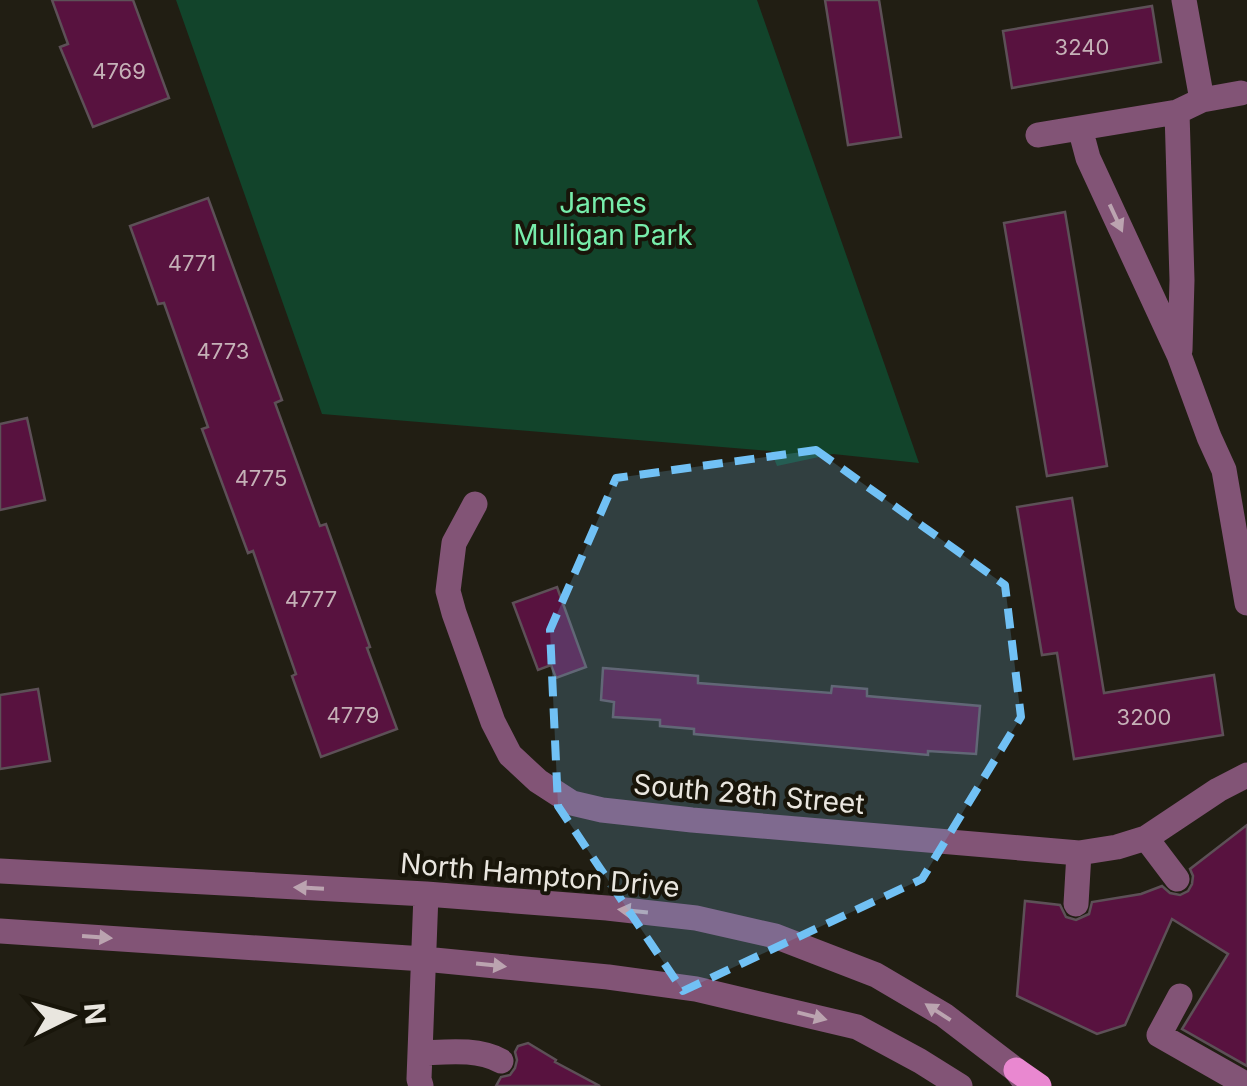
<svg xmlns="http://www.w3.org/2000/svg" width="1247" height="1086" viewBox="0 0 1247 1086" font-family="Inter,sans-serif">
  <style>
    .green { fill: #12442b }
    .building { fill: #58123f; stroke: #5d5057; stroke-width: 2.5 }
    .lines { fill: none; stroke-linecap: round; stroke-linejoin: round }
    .minor { stroke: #825476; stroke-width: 25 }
    .major { stroke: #e988d0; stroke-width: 25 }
    .oneway { fill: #bba4b0 }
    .marked { fill: #71c1f5; fill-opacity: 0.2; stroke: #71c1f5; stroke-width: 8; stroke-dasharray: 20 12; stroke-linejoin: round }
    .labels { text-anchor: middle; stroke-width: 8; stroke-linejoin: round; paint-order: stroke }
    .number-label { font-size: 22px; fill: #c5b1b7 }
    .park-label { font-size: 28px; fill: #77edab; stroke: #18150a }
    .street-label { font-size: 28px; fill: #e9e6df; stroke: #18150a }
  </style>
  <rect width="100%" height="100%" fill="#211e13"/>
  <!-- green -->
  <path class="green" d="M176 0H757L919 463 833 454 777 466 771 451 322 414Z"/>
  <!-- building -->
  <path class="building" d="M52 0H133L169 98 93 127 60 47 68 44Z
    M825 0H879L901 137 848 145Z
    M1152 6 1161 62 1012 88 1003 31Z
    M208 198 282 400 275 403 320 526 326 524 370 647 367 648 397 729 321 757 292 676 296 674 253 551 248 553 202 429 208 427 164 303 158 304 130 226Z
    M1065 212 1107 466 1047 476 1004 223Z
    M27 418 45 500 0 510V424Z
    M1072 498 1104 693 1214 675 1223 735 1074 759 1057 653 1042 655 1017 507Z
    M557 587 586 667 556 678 551 665 538 670 513 603Z
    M603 668 698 676V683L831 693 832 686 867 689V696L980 706 976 754 928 751V755L694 734V729L660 726V720L613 717 614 702 601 700Z
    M38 689 50 761 0 769V695Z
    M1247 825V1066L1182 1029 1228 954 1172 919 1125 1025 1097 1034 1017 996 1025 901 1060 905 1066 917 1076 920 1089 914 1092 902 1141 894 1162 886 1170 893 1180 895 1188 891 1192 884 1193 876 1190 869Z
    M528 1043 556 1060 555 1062 600 1086H496L501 1077 510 1075 515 1068 517 1060 515 1052 518 1046Z"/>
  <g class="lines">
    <!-- minor -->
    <path class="minor" d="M1184 0 1202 100
      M1177 112 1182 280 1180 350
      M1080 128 1088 158 1179 355 1209 437 1224 470 1247 603
      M1038 135 1177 112 1202 100 1241 93
      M475 504 454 543 448 591 454 613 493 722 510 755 538 781 572 803 602 810 692 820 1079 853 1117 847 1146 838 1218 790 1247 775
      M1146 838 1177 879
      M0 871 426 894 607 908 696 918 775 936 876 975 944 1015 1016 1070 1027 1085
      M1076 904 1079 853
      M0 931 424 959 608 977 696 989 857 1027 920 1061 960 1086
      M1180 996 1159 1035 1247 1085
      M420 1053C447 1052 477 1048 501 1061
      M421 1086 419 1079 426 894"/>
    <!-- major -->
    <path class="major" d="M1016 1070 1039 1086"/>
  </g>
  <!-- one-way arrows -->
  <defs><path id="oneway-solid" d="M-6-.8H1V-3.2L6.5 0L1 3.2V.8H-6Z" transform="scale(2.5)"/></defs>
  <g class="oneway">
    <use href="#oneway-solid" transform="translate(1116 218) rotate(65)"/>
    <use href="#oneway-solid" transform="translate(309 888) rotate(-177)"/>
    <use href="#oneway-solid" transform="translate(633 911) rotate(-174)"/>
    <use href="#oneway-solid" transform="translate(97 937) rotate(4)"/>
    <use href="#oneway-solid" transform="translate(491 965) rotate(6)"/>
    <use href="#oneway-solid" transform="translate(938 1012) rotate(-147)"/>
    <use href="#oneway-solid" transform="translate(812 1016) rotate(14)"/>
  </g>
  <!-- marked area -->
  <path class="marked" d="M816 450 1005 585 1021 717 922 879 683 991 558 806 550 630 616 478Z"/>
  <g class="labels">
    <!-- number labels -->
    <g class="number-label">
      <text x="1082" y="55">3240</text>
      <text x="119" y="79">4769</text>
      <text x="192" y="271">4771</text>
      <text x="223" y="359">4773</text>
      <text x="261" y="486">4775</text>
      <text x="311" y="607">4777</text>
      <text x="353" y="723">4779</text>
      <text x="1144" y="725">3200</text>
    </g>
    <!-- park labels -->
    <g class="park-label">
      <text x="603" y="213">James<tspan x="603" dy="32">Mulligan Park</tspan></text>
    </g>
    <!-- street labels -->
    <g class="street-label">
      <text transform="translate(749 794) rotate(5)" y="10">South 28th Street</text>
      <text transform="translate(540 875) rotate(5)" y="10">North Hampton Drive</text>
    </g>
  </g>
  <!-- north arrow -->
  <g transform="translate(70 1016) rotate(85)" stroke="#18150a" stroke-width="8" paint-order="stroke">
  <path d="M0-8L18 38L0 25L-18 38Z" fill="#e9e6df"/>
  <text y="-15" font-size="28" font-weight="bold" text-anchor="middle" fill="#e9e6df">N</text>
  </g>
</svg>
